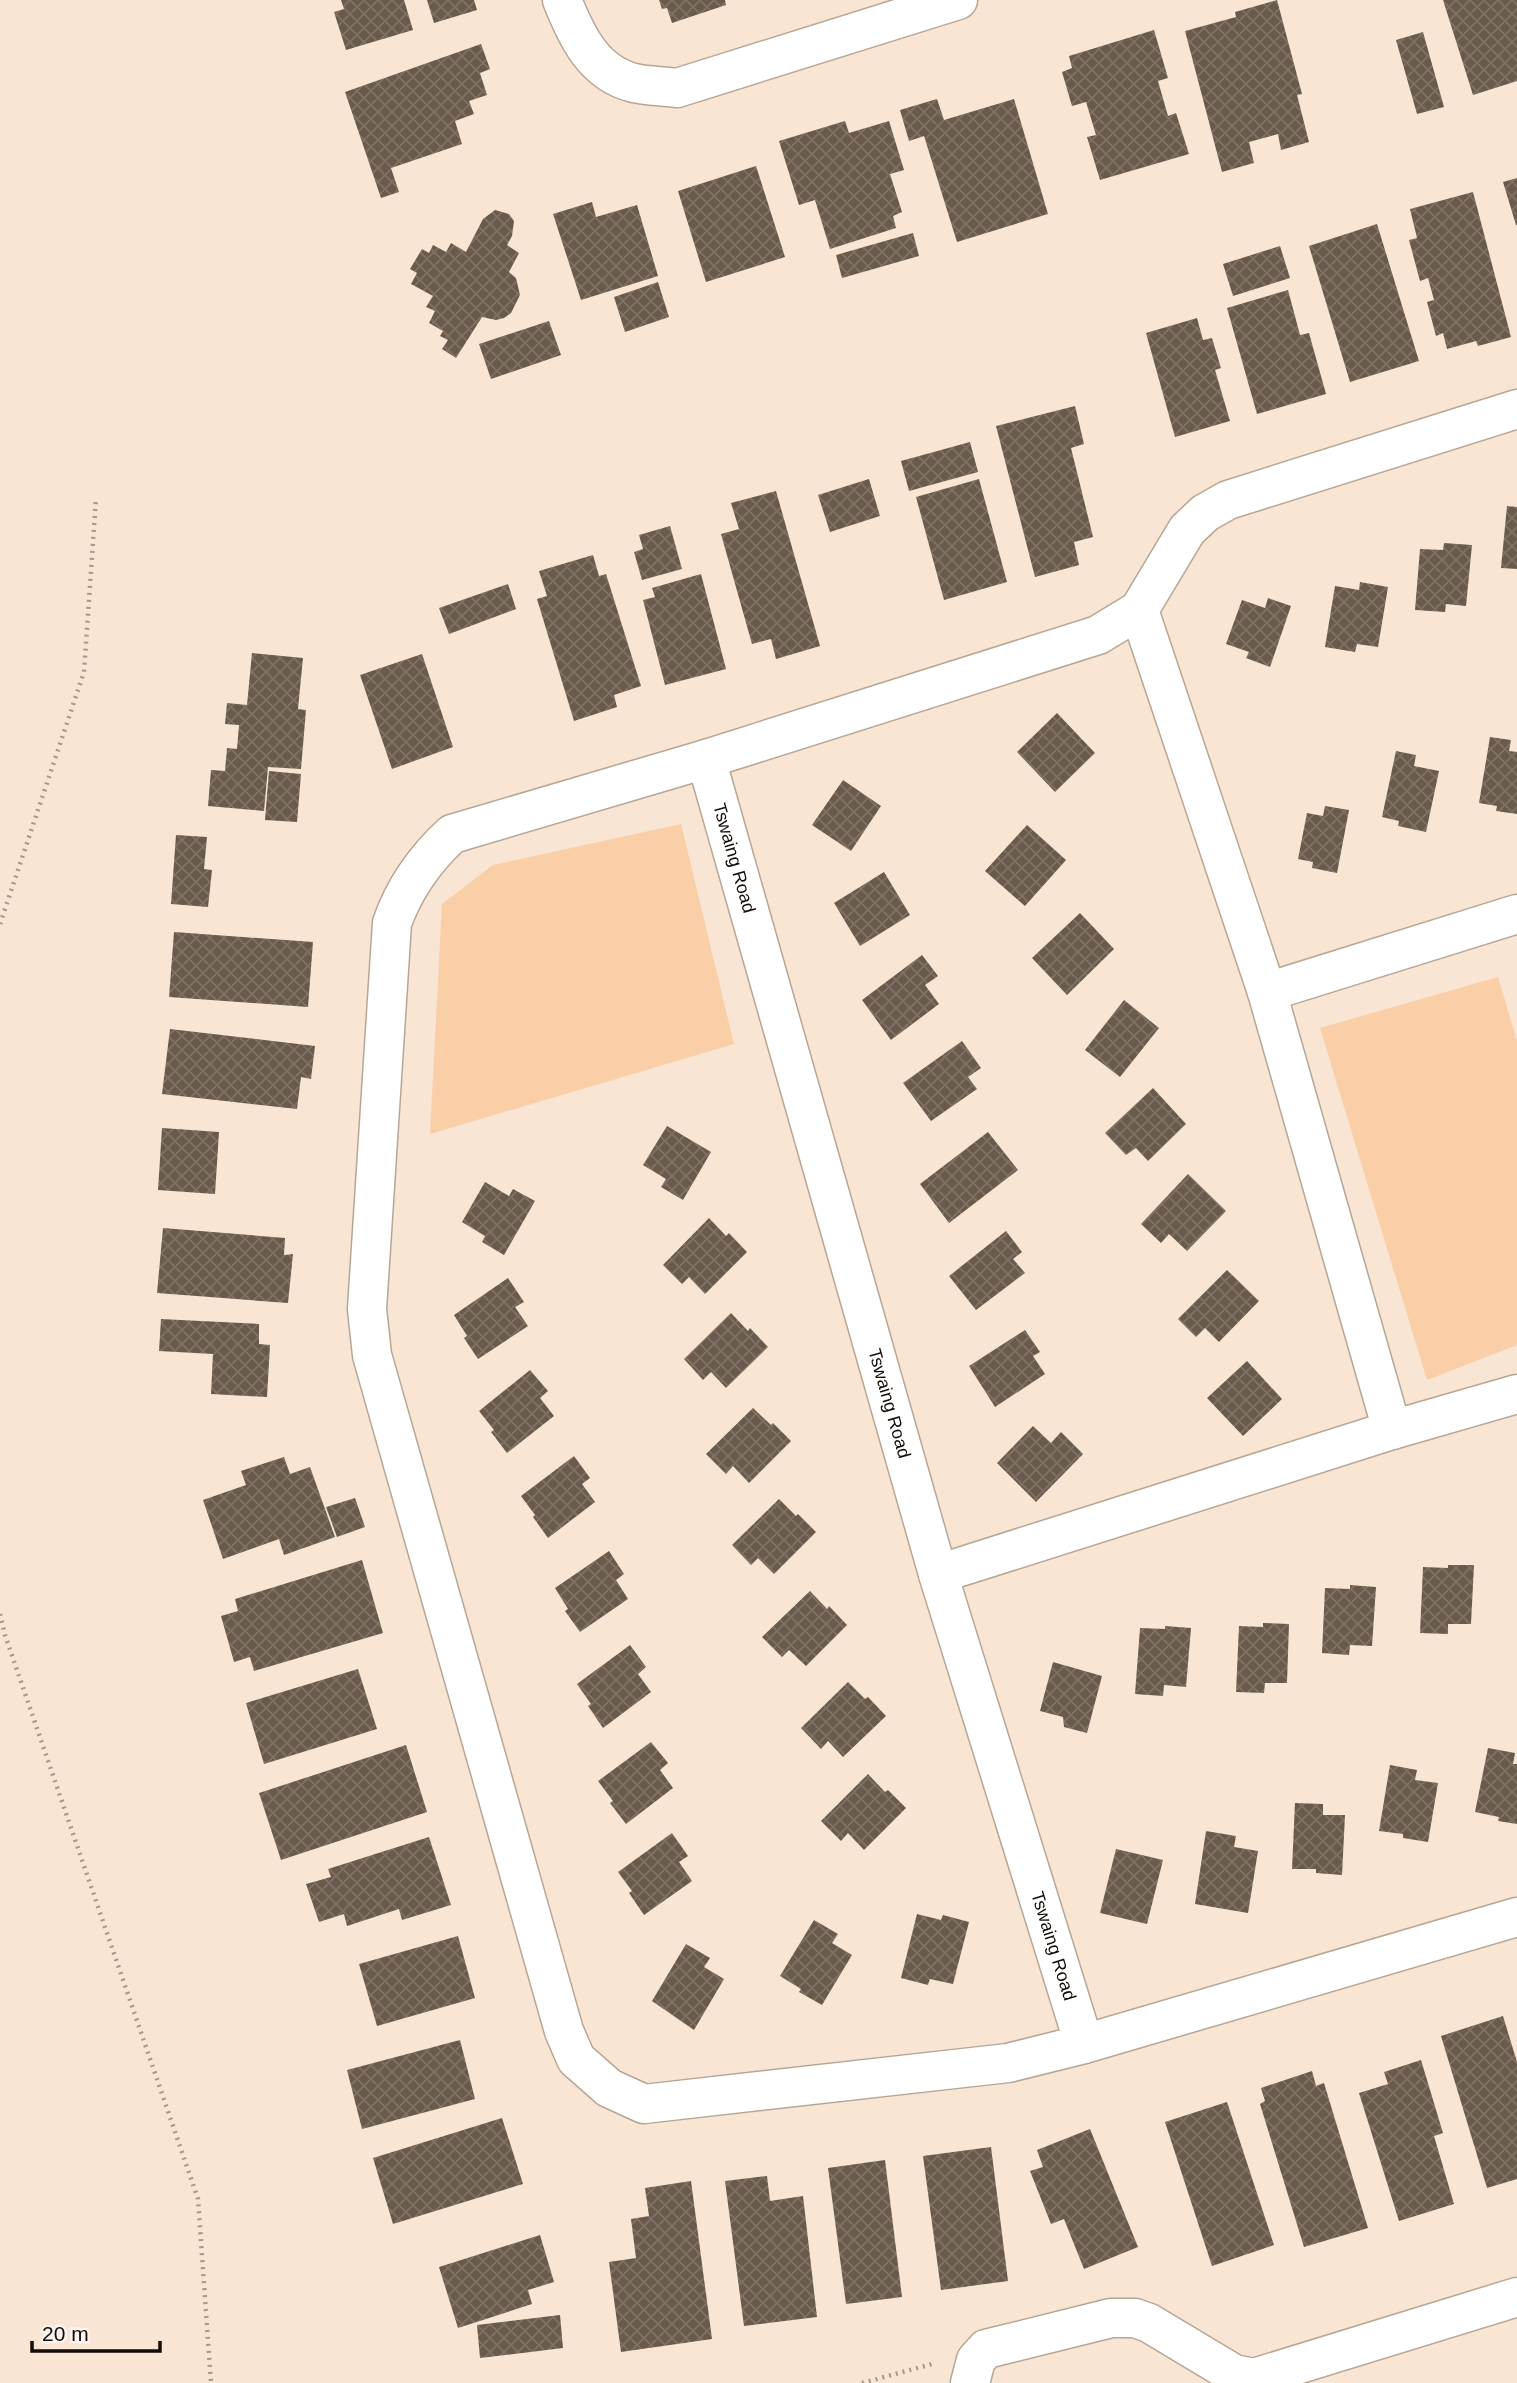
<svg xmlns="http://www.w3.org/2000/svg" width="1517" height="2383" viewBox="0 0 1517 2383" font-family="Arial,sans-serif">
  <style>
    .green { fill: #facea6 }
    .building { fill: url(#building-cross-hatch) }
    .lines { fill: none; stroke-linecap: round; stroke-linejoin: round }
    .street-casing { stroke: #b8a695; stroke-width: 41 }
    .path { stroke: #a8998c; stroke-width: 4.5; stroke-dasharray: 2 5; stroke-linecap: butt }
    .street { stroke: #fff; stroke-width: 38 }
    .labels { text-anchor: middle; stroke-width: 7; stroke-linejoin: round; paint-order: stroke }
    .street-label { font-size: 18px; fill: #130c07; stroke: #fcf4ed }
  </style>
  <defs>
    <pattern id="building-cross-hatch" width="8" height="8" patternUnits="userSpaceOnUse" patternTransform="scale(1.75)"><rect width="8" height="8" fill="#6a5a4b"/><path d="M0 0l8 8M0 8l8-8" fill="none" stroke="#7e7166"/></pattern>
  </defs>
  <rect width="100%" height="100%" fill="#f8e5d4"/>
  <!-- green -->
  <path class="green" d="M681 824 734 1044 430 1134 442 904 493 865Z
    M1498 977 1517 1041V1345L1427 1380 1320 1028Z"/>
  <!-- building -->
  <path class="building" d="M341 0H404L413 30 346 50 334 12 344 9Z
    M427 0H474L477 10 434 23Z
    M659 0H725L726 5 672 23 667 8 662 9Z
    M1277 0 1302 94 1297 95 1309 142 1281 150 1278 134 1249 142 1254 163 1222 172 1185 31 1236 17 1235 12Z
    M1443 0H1517V81L1473 95Z
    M1154 30 1168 78 1158 81 1168 116 1176 113 1189 154 1100 180 1087 137 1096 135 1086 102 1072 106 1062 72 1072 68 1069 56Z
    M1423 32 1444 107 1417 114 1396 40Z
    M481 44 490 69 480 73 487 95 469 101 474 114 455 121 462 144 391 168 399 192 381 198 345 92Z
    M937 99 944 120 1014 99 1048 214 957 242 924 136 909 141 900 110Z
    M845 121 849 133 889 121 904 170 890 174 902 212 893 216 896 228 830 249 815 200 799 205 779 141Z
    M756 166 785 257 706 282 678 191Z
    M1517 178V225H1516L1503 182Z
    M1473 192 1511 337 1478 346 1476 341 1447 349 1443 333 1436 336 1427 302 1434 300 1428 278 1420 281 1409 240 1417 238 1410 209Z
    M592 202 596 217 637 205 658 276 581 300 553 214Z
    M495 210 509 214 514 221 512 236 507 245 519 253 509 272 516 278 520 295 511 313 504 318 496 320 482 317 456 358 442 349 448 340 440 336 443 331 429 323 435 311 426 307 433 296 411 284 417 273 410 269 422 249 429 253 433 245 446 252 451 243 466 252 483 219Z
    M1377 224 1419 361 1350 382 1309 246Z
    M913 233 919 256 842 278 836 255Z
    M1280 246 1290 278 1233 296 1223 264Z
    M658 282 669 317 625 332 614 297Z
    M1288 290 1300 335 1309 333 1326 394 1257 414 1227 308Z
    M1197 318 1203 340 1212 338 1221 368 1215 370 1230 421 1175 437 1146 333Z
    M549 321 561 355 491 379 479 344Z
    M1075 406 1084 444 1071 448 1093 537 1074 542 1079 565 1035 577 996 426Z
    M970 442 978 472 909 491 901 461Z
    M869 479 880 516 830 532 818 495Z
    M979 479 1007 582 944 600 916 497Z
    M776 491 820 646 776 659 771 639 752 644 721 534 739 529 731 503Z
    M1507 506 1517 507V569L1501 568Z
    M670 526 682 569 642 580 634 552 643 549 639 535Z
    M1444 543 1472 545 1466 606 1446 604 1445 612 1415 610 1420 549 1443 550Z
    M593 555 599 576 606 574 641 686 614 695 617 707 574 721 537 599 547 596 539 571Z
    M701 574 726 669 665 685 643 600 655 597 652 588Z
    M1360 582 1388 587 1378 647 1357 644 1355 652 1325 647 1335 586 1359 590Z
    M508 584 516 609 449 634 439 608Z
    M1268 598 1291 606 1270 667 1246 658 1249 652 1226 644 1242 600 1265 608Z
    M252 653 303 658 298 709 306 710 301 769 268 767 264 811 208 806 211 770 225 771 227 748 237 749 239 725 225 724 227 703 247 705Z
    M422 654 453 747 392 769 360 675Z
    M1057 713 1095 753 1055 792 1017 752Z
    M1490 737 1511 740 1509 751 1517 752V814L1496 811 1497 806 1479 803Z
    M1396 751 1416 755 1414 766 1439 771 1426 832 1398 826 1399 821 1382 817Z
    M269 771 301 774 297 822 265 820Z
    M843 780 881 806 851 851 812 825Z
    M1325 806 1349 810 1337 873 1312 868 1313 862 1298 859 1307 813 1323 816Z
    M1027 825 1066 860 1025 906 985 871Z
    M176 835 207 837 204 869 212 870 208 907 171 904Z
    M884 872 910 915 860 946 834 903Z
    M1080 913 1114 949 1067 995 1032 958Z
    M174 932 313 942 308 1007 169 997Z
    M922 955 938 976 925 985 939 1004 891 1040 862 1000Z
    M1124 1000 1159 1028 1120 1077 1085 1050Z
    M170 1029 315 1046 311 1079 301 1077 297 1109 162 1094Z
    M962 1041 981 1068 968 1077 977 1089 931 1121 903 1083Z
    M1153 1088 1186 1124 1148 1161 1136 1148 1126 1155 1105 1133Z
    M667 1126 711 1152 683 1200 661 1187 666 1179 643 1165Z
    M162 1128 219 1132 215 1194 158 1190Z
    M988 1132 1018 1170 949 1223 920 1184Z
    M1188 1174 1226 1211 1187 1251 1169 1234 1161 1243 1141 1224Z
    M485 1182 509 1196 513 1189 535 1201 504 1255 482 1242 485 1236 462 1222Z
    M709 1218 726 1236 729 1233 747 1252 705 1294 689 1277 682 1284 663 1265Z
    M163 1228 285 1238 284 1255 293 1254 288 1303 157 1293Z
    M1006 1231 1022 1252 1013 1259 1025 1273 976 1310 949 1276Z
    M1227 1270 1259 1301 1219 1342 1205 1328 1196 1337 1178 1319Z
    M508 1278 524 1302 515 1307 528 1326 478 1359 464 1338 467 1336 454 1315Z
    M731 1313 748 1331 750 1328 768 1347 726 1388 711 1372 703 1380 684 1359Z
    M161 1319 259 1324V1344L270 1345 267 1397 211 1394 213 1354 159 1351Z
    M1025 1330 1040 1352 1033 1356 1045 1374 995 1407 969 1366Z
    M1247 1361 1282 1399 1243 1436 1207 1398Z
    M530 1370 548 1391 540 1398 554 1416 507 1453 491 1432 494 1430 479 1411Z
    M753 1408 771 1425 773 1423 791 1441 749 1483 733 1466 726 1474 706 1454Z
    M1033 1426 1051 1443 1061 1432 1083 1454 1036 1502 997 1463Z
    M574 1456 590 1478 582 1484 595 1502 548 1538 533 1517 535 1515 521 1496Z
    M284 1457 290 1474 310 1467 335 1537 284 1555 279 1539 223 1559 203 1500 246 1485 241 1471Z
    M355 1498 365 1527 337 1537 326 1507Z
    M779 1499 796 1516 798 1514 816 1532 774 1574 758 1558 751 1565 732 1545Z
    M609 1551 624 1574 616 1580 628 1599 580 1632 565 1611 568 1609 555 1588Z
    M362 1560 383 1633 254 1671 250 1657 234 1662 221 1616 238 1611 235 1599Z
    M1448 1565H1474L1471 1624H1448V1634L1420 1633 1423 1567 1448 1568Z
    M1350 1585 1376 1587 1372 1646 1350 1645 1349 1655 1322 1653 1325 1588 1350 1589Z
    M810 1591 827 1609 829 1606 847 1625 806 1666 789 1650 782 1657 762 1637Z
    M1263 1623 1289 1624 1287 1683H1265L1264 1693 1236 1692 1239 1626 1263 1627Z
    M1165 1626 1191 1628 1186 1687 1164 1685 1163 1696 1135 1694 1140 1628 1165 1629Z
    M630 1645 646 1667 638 1674 651 1692 603 1728 588 1706 591 1704 577 1684Z
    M1053 1662 1102 1676 1087 1733 1064 1727 1063 1717 1040 1711Z
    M358 1669 377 1729 264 1764 246 1703Z
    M848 1682 865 1699 868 1697 886 1716 843 1757 828 1741 821 1749 801 1728Z
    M651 1742 668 1763 660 1770 673 1788 626 1824 610 1803 613 1801 598 1781Z
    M406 1745 427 1812 281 1860 259 1793Z
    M1488 1748 1515 1753 1513 1764H1517V1824L1498 1821 1499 1817 1475 1812Z
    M1390 1765 1417 1770 1415 1780 1438 1783 1428 1842 1403 1838V1834L1379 1831Z
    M868 1774 885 1792 888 1790 906 1808 864 1850 848 1833 841 1841 821 1821Z
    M1295 1803 1323 1804V1815H1345L1342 1875 1316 1873V1869H1292Z
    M1206 1831 1236 1836 1234 1847 1258 1851 1248 1913 1195 1904Z
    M672 1833 688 1856 679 1862 692 1881 644 1915 629 1893 632 1891 618 1872Z
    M429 1837 451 1905 402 1920 399 1909 347 1926 344 1914 319 1922 306 1884 331 1877 328 1869Z
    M1116 1849 1163 1860 1147 1924 1100 1913Z
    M917 1914 941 1920 943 1915 969 1922 953 1984 930 1979 928 1985 901 1978Z
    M814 1920 838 1934 832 1943 852 1955 822 2005 799 1992 801 1989 780 1976Z
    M458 1936 475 1998 377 2026 359 1964Z
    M686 1944 710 1958 704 1967 724 1979 694 2030 652 2001Z
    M1503 2016 1517 2062V2179L1487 2188 1441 2036Z
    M460 2040 475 2099 362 2129 347 2070Z
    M1421 2060 1443 2133 1434 2136 1454 2204 1399 2221 1359 2093 1388 2084 1384 2072Z
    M1312 2071 1316 2086 1324 2083 1368 2228 1304 2247 1260 2104 1265 2101 1261 2088Z
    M1227 2102 1274 2245 1212 2266 1165 2122Z
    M502 2118 523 2184 393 2224 373 2158Z
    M1090 2129 1138 2247 1084 2269 1064 2219 1051 2224 1030 2171 1043 2167 1037 2150Z
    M991 2147 1008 2281 941 2290 923 2156Z
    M885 2160 902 2297 846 2304 828 2168Z
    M767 2176 770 2201 803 2196 817 2317 744 2326 725 2181Z
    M691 2181 712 2339 621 2352 609 2262 636 2258 631 2219 649 2216 645 2188Z
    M540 2235 554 2282 528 2290 532 2304 458 2328 439 2267Z
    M560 2315 563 2348 480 2358 477 2325Z"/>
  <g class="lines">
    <!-- street casing -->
    <g class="street-casing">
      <g id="street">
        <path d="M562 0C576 35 593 73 634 83 647 86 663 86 677 88L958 0"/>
        <path d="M1517 409 1228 500 1205 513 1187 530 1139 610 1098 635 706 759 452 834C426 858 404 889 392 923L367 1309 372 1355 564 2031 576 2059 609 2088 644 2104 1008 2063 1084 2044 1517 1917"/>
        <path d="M1139 610 1267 992 1392 1430"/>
        <path id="s1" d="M706 759 938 1574 1084 2044"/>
        <path d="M1267 992 1517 914"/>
        <path d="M938 1574 1392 1430 1517 1394"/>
        <path d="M970 2383 976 2360 986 2349 1111 2318H1135L1149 2323 1234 2374 1254 2378 1517 2297"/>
      </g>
    </g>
    <!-- path -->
    <path class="path" d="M0 924 84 672 96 498
      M0 1614 5 1635 198 2199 211 2383
      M862 2383 932 2364"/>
    <!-- street -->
    <use href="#street" class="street"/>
  </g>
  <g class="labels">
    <!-- street labels -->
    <g class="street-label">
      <text dy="6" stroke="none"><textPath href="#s1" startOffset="103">Tswaing Road</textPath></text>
      <text dy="6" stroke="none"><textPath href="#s1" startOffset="670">Tswaing Road</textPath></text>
      <text dy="6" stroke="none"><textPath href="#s1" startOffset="1237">Tswaing Road</textPath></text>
    </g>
  </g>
  <!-- scale -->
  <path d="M32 2341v10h128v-10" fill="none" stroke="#130c07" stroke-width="3.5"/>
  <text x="42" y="2341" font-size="21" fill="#130c07" stroke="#fcf4ed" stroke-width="5" paint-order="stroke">20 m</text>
</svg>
